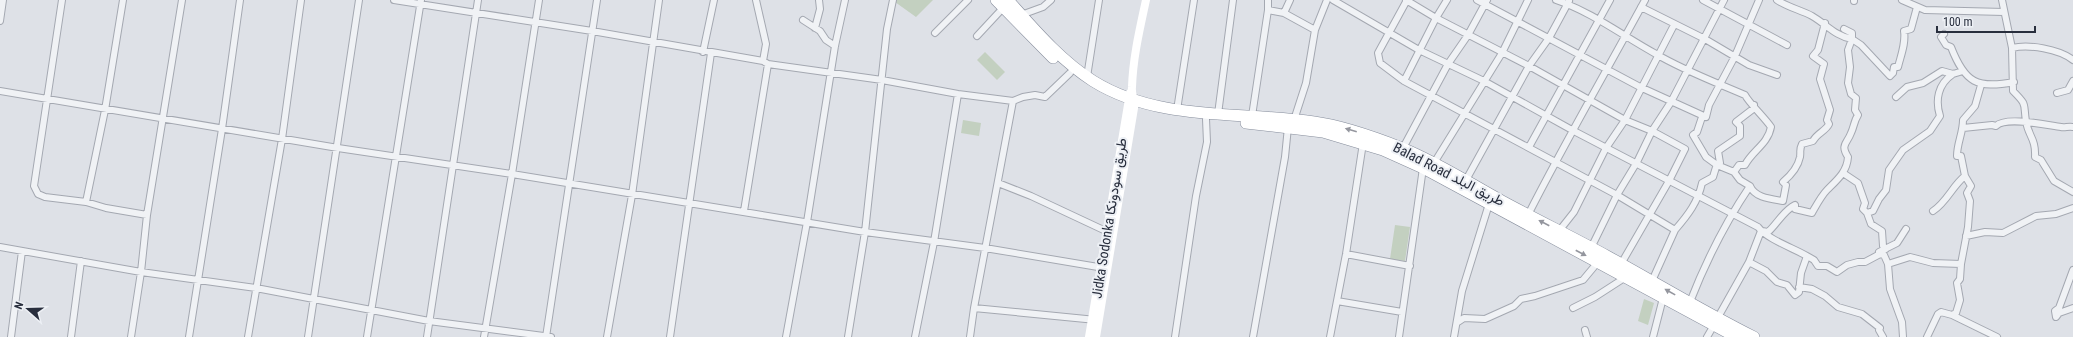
<svg xmlns="http://www.w3.org/2000/svg" width="2073" height="337" viewBox="0 0 2073 337" font-family="'Roboto Condensed',Vazirmatn,sans-serif">
  <style>
    .green { fill: #c3d0c0 }
    .lines { fill: none; stroke-linecap: round; stroke-linejoin: round }
    .street-casing { stroke: #a4a8b1; stroke-width: 8 }
    .highway-casing { stroke: #868d9c; stroke-width: 12 }
    .street { stroke: #f0f2f5; stroke-width: 6 }
    .secondary { stroke: #fff; stroke-width: 8 }
    .highway { stroke: #fff; stroke-width: 11 }
    .oneway { fill: #94969e }
    .labels { text-anchor: middle; stroke-width: 4; stroke-linejoin: round; paint-order: stroke }
    .street-label { font-size: 14px; fill: #282e3d; stroke: #edf0f5 }
  </style>
  <rect width="100%" height="100%" fill="#dee1e7"/>
  <!-- green -->
  <path class="green" d="M896 0H933L916 17 895 2Z
    M985 52 1005 72 997 80 977 60Z
    M963 120 981 123 979 136 961 133Z
    M1395 225 1410 227 1405 261 1390 259Z
    M1644 299 1654 303 1648 325 1638 321Z"/>
  <g class="lines">
    <!-- street casing -->
    <g class="street-casing">
      <path id="street" d="M62 0 34 186 38 194 45 197 86 202 106 208 147 215
        M394 0 592 31 763 61 768 64 882 80 958 94 1013 101 1023 97 1035 95 1045 97 1070 73
        M756 0 766 44 763 61
        M1333 0 1419 50 1484 81 1572 130 1758 227C1767 239 1793 248 1807 256
        M1406 0 1436 18 1529 66 1625 120 1652 131 1685 149 1669 181 1621 264
        M1407 0 1378 53 1380 63 1404 81 1617 195 1675 230 1652 281
        M1477 0 1640 87 1706 117
        M1556 0C1592 12 1623 36 1656 54 1685 71 1715 82 1745 95 1749 103 1765 118 1771 127 1768 144 1752 151 1745 165H1739L1734 172
        M1703 0 1787 45
        M1902 0 1925 10 2004 12
        M2002 0 2012 48 2013 91C2028 106 2023 103 2026 121 2028 136 2036 138 2035 157L2041 160 2054 181 2073 192
        M1854 1V0
        M1641 7 1705 39 1749 65 1777 75
        M1268 10 1284 13 1315 30
        M1284 13 1290 0
        M1021 15 1043 7 1051 0
        M803 20 820 31 826 40 835 46
        M0 21 3 0
        M815 28 820 9 819 0
        M1844 29 1852 33V39L1861 45 1890 76 1893 73 1894 67H1898C1901 55 1906 43 1904 31L1911 29 1917 7
        M935 33 968 0
        M1944 34 1941 37 1946 45 1951 47C1965 83 1977 89 2014 82
        M977 36 1003 8
        M2012 48C2029 44 2059 49 2073 60
        M703 52 714 0
        M1087 77 1099 0
        M1404 81 1436 18 1447 0
        M0 91 338 148 512 174 865 232 985 248 1104 268
        M2057 93 2068 90 2073 81
        M1896 97 1907 87 1923 83 1942 71 1953 74 1963 71
        M1177 110 1194 0
        M1218 114 1233 0
        M1252 116 1268 10V0
        M1294 120 1306 83 1315 30 1327 0
        M1963 128 1992 125 1996 126C2006 116 2046 125 2061 127 2065 128 2068 126 2073 127
        M1529 147 1610 0
        M1403 148 1448 64 1468 35 1487 0
        M1434 163 1502 53 1528 0
        M1843 173 1858 183 1865 203 1863 209 1867 213 1871 224 1882 231 1883 246 1886 249
        M1466 180 1529 66 1549 38 1569 1
        M998 183 1031 196 1110 233
        M1750 186 1740 180 1734 172 1717 165 1706 157 1693 135 1697 132 1702 117H1706L1709 105 1735 56 1759 0
        M86 202 105 110 123 0
        M744 211 768 64
        M1933 211C1947 202 1953 185 1965 176
        M1867 213 1873 211 1879 199 1886 190 1889 170 1903 150 1930 131 1940 116C1935 100 1938 84 1953 74
        M1528 215C1565 142 1606 72 1645 0
        M1675 230C1688 215 1698 202 1702 183L1713 177 1717 164 1720 163 1718 151 1740 136V126L1736 122 1753 109 1754 105
        M1559 231 1574 212 1606 148 1625 120 1674 25
        M1762 231 1768 232C1777 224 1784 210 1795 205V209L1812 213 1813 211C1817 204 1822 195 1827 190 1837 180 1847 172 1848 157 1840 144 1847 144 1851 133 1854 127 1854 121 1858 115L1855 110 1856 98 1851 94 1848 83 1850 67 1848 50 1852 39C1835 36 1826 24 1812 16 1801 10 1787 7 1777 0
        M1966 236 1985 232 2003 233 2036 216 2056 214 2073 208
        M0 247 141 272 256 288 429 321 551 337
        M1591 248 1617 195 1637 162 1652 131 1671 102 1724 0
        M1346 254 1410 266
        M1880 254 1884 255 1888 264 1910 257 1933 263 1961 264 1960 279 1957 283 1960 300 1956 313 1952 315 1941 312 1938 314 1927 337
        M1749 262 1766 271 1777 282 1787 285 1795 295 1799 292 1801 273 1807 256 1814 260 1818 266H1827L1837 272 1847 265 1858 262H1865L1880 254 1879 252 1897 243 1906 229
        M1888 264 1890 289 1902 322 1903 337
        M1961 264 1968 227 1970 201 1967 193 1971 186 1965 176 1961 156H1957C1957 143 1963 133 1963 120L1975 106 1981 85
        M2073 270 2059 308 2055 311 2056 317 2059 313 2073 308
        M1799 287 1812 289 1825 296 1838 307 1862 314 1880 328 1879 330 1883 337
        M1337 301 1402 312
        M1690 302C1706 261 1725 223 1750 186 1755 198 1771 199 1783 201L1786 185 1783 182C1790 176 1798 167 1800 157 1801 151 1799 150 1802 144L1813 141C1817 133 1826 131 1829 124L1827 120 1830 110 1820 79 1824 64 1813 56 1818 50 1825 23
        M974 308 1096 320
        M1573 308 1595 297 1626 277
        M1952 315 1997 337
        M1717 319 1749 262 1761 231
        M1458 322 1464 318 1485 319 1514 306 1521 299 1535 296 1583 280 1598 262
        M1585 330 1587 337
        M11 337 22 251
        M71 337 81 261
        M131 337 141 272 147 215 182 0
        M189 337 222 129 240 0
        M248 337 282 139 301 0
        M308 337 359 0
        M367 337 421 0
        M427 337 478 0
        M484 337 512 174 539 0
        M546 337 597 0
        M607 337 632 195 659 0
        M670 337 711 53
        M786 337 807 222 835 46 845 0
        M848 337 865 232 887 29 893 0
        M915 337 934 242 958 94
        M970 337 974 308 1013 101
        M1175 337 1196 196 1207 142 1206 119
        M1253 337 1285 157 1288 127
        M1330 337 1346 254 1363 143
        M1399 337 1423 168
        M1454 337 1462 291 1489 204
        M1653 337 1663 298
        M1707 337 1714 325"/>
    </g>
    <!-- highway casing -->
    <g class="highway-casing">
      <path id="highway" d="M996 0 1053 58
        M1008 0C1034 29 1060 60 1093 81 1159 122 1239 111 1314 122 1344 126 1374 137 1402 148 1437 162 1469 183 1502 201 1537 220 1572 237 1607 256 1656 283 1704 312 1754 337
        M1246 123 1323 132 1383 150 1423 168 1736 337"/>
    </g>
    <!-- street -->
    <use href="#street" class="street"/>
    <!-- secondary -->
    <path class="secondary" d="M1089 337 1130 93
      M1096 337 1134 108C1135 100 1131 94 1132 87 1133 57 1140 28 1146 0"/>
    <!-- highway -->
    <use href="#highway" class="highway"/>
  </g>
  <!-- one-way arrows -->
  <defs><path id="oneway-solid" d="M-6-.8H1V-3.2L6.5 0L1 3.2V.8H-6Z"/></defs>
  <g class="oneway">
    <use href="#oneway-solid" transform="translate(1351 130) rotate(-164)"/>
    <use href="#oneway-solid" transform="translate(1544 223) rotate(-152)"/>
    <use href="#oneway-solid" transform="translate(1581 253) rotate(28)"/>
    <use href="#oneway-solid" transform="translate(1670 292) rotate(-151)"/>
  </g>
  <g class="labels">
    <!-- street labels -->
    <g class="street-label">
      <text transform="translate(1449 174) rotate(27)" y="5">Balad Road طريق البلد</text>
      <text transform="translate(1109 218) rotate(-81)" y="5">Jidka Sodonka طريق سودونكا</text>
    </g>
  </g>
  <!-- north arrow -->
  <g transform="translate(28 309) rotate(290)" stroke="#edf0f5" stroke-width="3" paint-order="stroke">
  <path d="M0-3L7 15L0 10L-7 15Z" fill="#282e3d"/>
  <text y="-6" font-size="11" font-weight="bold" text-anchor="middle" fill="#282e3d">N</text>
  </g>
  <!-- scale -->
  <path d="M1937 26v6h98v-6" fill="none" stroke="#282e3d" stroke-width="2"/>
  <text x="1943" y="26" font-size="12" fill="#282e3d" stroke="#edf0f5" stroke-width="3" paint-order="stroke">100 m</text>
</svg>
